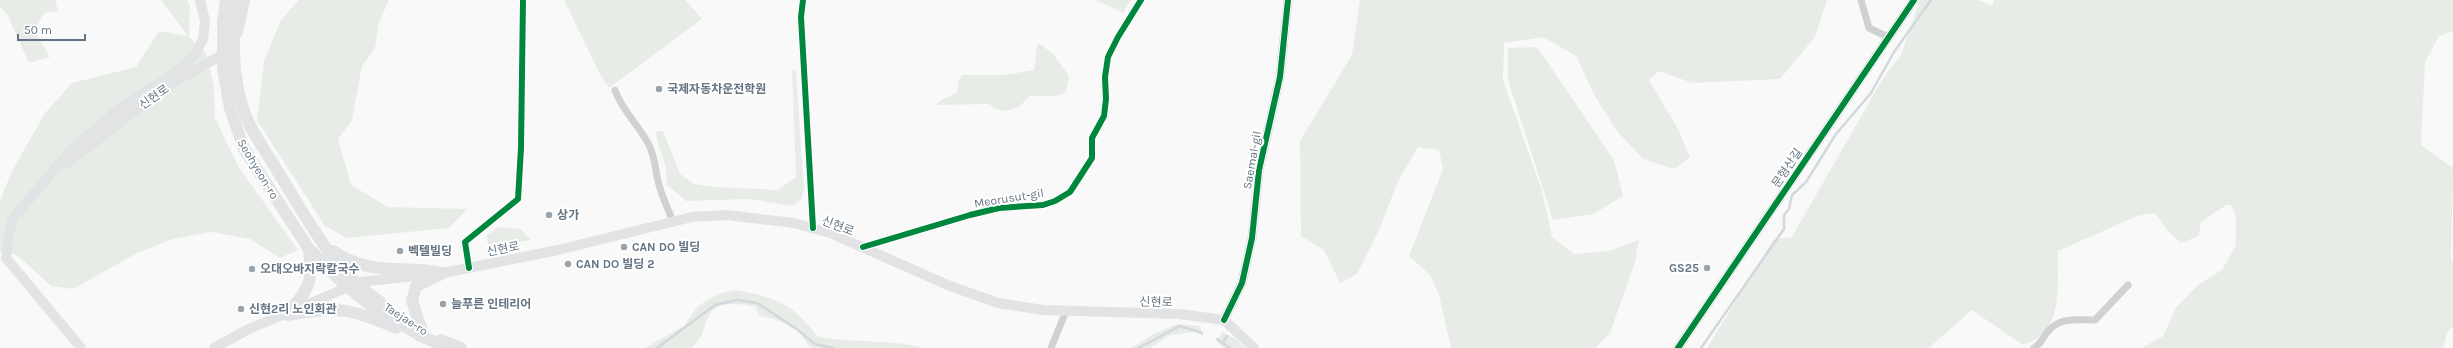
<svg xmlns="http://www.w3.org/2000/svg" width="2453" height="348" viewBox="0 0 2453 348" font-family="Karla,'Noto Sans KR',sans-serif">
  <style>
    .green { fill: #e8ece7 }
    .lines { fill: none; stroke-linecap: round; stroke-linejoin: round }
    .stream { stroke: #d2d8dc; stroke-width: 2.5 }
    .minor { stroke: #cfd1d2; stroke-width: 7 }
    .tertiary { stroke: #cfd1d2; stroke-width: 9 }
    .secondary { stroke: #e2e3e4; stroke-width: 10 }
    .primary { stroke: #e2e3e4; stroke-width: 12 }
    .cycleway-casing { stroke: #fff; stroke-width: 8 }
    .cycleway { stroke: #00873e; stroke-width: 6 }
    .poi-dot { fill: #99a3ac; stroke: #fff; stroke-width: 1.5 }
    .labels { text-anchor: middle; stroke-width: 4; stroke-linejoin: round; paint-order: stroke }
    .poi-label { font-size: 12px; font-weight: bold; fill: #657483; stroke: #fff; text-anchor: start }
    .street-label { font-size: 12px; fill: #657483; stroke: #fff }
  </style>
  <rect width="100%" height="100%" fill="#f9f9f9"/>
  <!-- green -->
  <path class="green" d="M0 0H55L58 11 44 13 34 30 50 57 29 63 7 14 0 6Z
    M161 0H187L190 5 189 37 206 53 214 87 215 118 238 166 298 250 280 258 250 239 211 232 173 239 137 253 73 289 51 286 17 255 0 251V201L11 173 45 113 72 83 136 67 159 31 188 36Z
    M299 0H389L379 22 375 48 362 66 352 120 338 139 351 185 388 207 467 209 449 228 347 238 325 226 257 120 264 61 281 20Z
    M564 0H685L702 19 609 88 600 74Z
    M1096 0H1131L1123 13Z
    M1360 0H1827L1815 37 1780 79 1692 83 1659 71 1649 80 1678 129 1690 157 1674 169 1643 159 1617 131 1596 98 1576 56 1543 37 1504 43 1503 80 1542 191 1552 237 1574 254 1609 251 1639 240 1635 262 1610 333 1595 348H1451L1439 295 1430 275 1409 256 1443 169 1439 150 1418 147 1398 181 1380 228 1357 274 1340 283 1324 250 1301 236 1300 141 1352 55Z
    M1920 0H1979L1992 6 1994 0H2453V31L2439 36 2425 62 2421 145 2453 168 2451 260 2453 263V326L2447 333 2443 348H2142L2163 336 2176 308 2198 285 2222 270 2236 245V217L2231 205H2226L2201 222 2199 236 2181 243 2168 231 2155 213 2137 216 2058 251C2057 286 2065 332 2023 345L1972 310 1929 348H1707L1773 240 1792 237 1883 78 1901 55Z
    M1040 44 1053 54 1069 76 1066 93 1055 96H1030L1019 107 1006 111 996 109 989 104 936 105C942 97 951 98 958 91V81L962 75H1004L1034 70 1037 45Z
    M1537 47 1614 160 1623 196 1593 214 1553 220 1508 80V48Z
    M792 69 796 72 804 189 801 200 792 206 750 199 686 201 666 184C669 160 657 152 656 131H663L680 174 694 184 715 187 778 190 796 177Z
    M499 227 521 229 531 240 488 246 487 235Z
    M735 290C775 297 793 303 818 337 854 343 889 339 925 348H814L808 346C800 326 779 319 759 316L756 307C742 304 717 299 709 316 701 331 707 333 691 348H645L684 326 698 306 718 294Z
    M1177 324 1200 326 1203 336 1196 332 1170 335 1150 348H1131L1154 334Z
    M1222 332 1234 338 1245 348H1224L1217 342Z"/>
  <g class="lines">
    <!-- stream -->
    <path class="stream" d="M1217 339 1230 348
      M1223 342 1227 336
      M657 348 715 305 737 300 757 303 798 330 815 344 833 348
      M1138 348 1180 326 1202 333
      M1701 348 1784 229V215L1789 209 1792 195 1806 182 1836 134 1871 93 1894 52 1931 0"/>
    <!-- minor -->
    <path class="minor" d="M803 0 801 17 813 228
      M1861 0 1869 28 1888 37
      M615 90C622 111 639 125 649 145 655 157 655 168 658 181 661 195 668 208 673 222
      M863 247 970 215 999 208 1043 205 1055 201 1070 192 1092 158V138L1104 116 1106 99 1105 77 1108 57 1118 37 1141 0
      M469 268 465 242 518 199 521 148 523 0
      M1051 348 1066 311
      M2034 348C2044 342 2042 336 2050 329 2062 317 2079 320 2095 320L2128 285"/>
    <!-- tertiary -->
    <path class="tertiary" d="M1224 320 1242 283 1252 238 1259 170 1280 77 1288 0
      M1678 348 1914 0"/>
    <!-- secondary -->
    <path class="secondary" d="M238 33 245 0
      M66 164 166 87 220 56 226 49
      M81 348 6 258 8 238 13 218 72 149 120 108 171 76 196 54 203 39 205 21 200 0
      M214 348 249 329 360 282 443 273 558 250 692 217 727 215 794 223 830 233 950 286 998 303 1043 310 1179 314 1224 320 1254 348"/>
    <!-- primary -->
    <path class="primary" d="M226 0 223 23V68L230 108 244 149 309 249 342 282 369 304 419 335 448 348
      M237 0C232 34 232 75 243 108 250 131 266 151 278 172 307 218 333 271 380 302
      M333 251C373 278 401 264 443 273
      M287 315C337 307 349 307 396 328
      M287 315C309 286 313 288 309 249
      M422 331 412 301 416 286 443 273
      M441 340 461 348"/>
    <!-- cycleway casing -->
    <g class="cycleway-casing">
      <path id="cycleway" d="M803 0 801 17 813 228
        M863 247 970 215 999 208 1043 205 1055 201 1070 192 1092 158V138L1104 116 1106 99 1105 77 1108 57 1118 37 1141 0
        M469 268 465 242 518 199 521 148 523 0
        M1224 320 1242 283 1252 238 1259 170 1280 77 1288 0
        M1678 348 1914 0"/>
    </g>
    <!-- cycleway -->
    <use href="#cycleway" class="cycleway"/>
  </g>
  <!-- markers -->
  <g class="poi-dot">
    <circle cx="659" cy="89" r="4"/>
    <circle cx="549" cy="215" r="4"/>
    <circle cx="624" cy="247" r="4"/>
    <circle cx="400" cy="251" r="4"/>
    <circle cx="568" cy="264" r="4"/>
    <circle cx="1707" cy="268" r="4"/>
    <circle cx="252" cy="269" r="4"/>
    <circle cx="443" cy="304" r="4"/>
    <circle cx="241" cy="309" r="4"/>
  </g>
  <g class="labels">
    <!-- poi labels -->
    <g class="poi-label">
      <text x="667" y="93">국제자동차운전학원</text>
      <text x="557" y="219">상가</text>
      <text x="632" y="251">CAN DO 빌딩</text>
      <text x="408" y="255">벡텔빌딩</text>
      <text x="576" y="268">CAN DO 빌딩 2</text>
      <text x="1699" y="272" text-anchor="end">GS25</text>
      <text x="260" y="273">오대오바지락칼국수</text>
      <text x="451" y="308">늘푸른 인테리어</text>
      <text x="249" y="313">신현2리 노인회관</text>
    </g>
    <!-- street labels -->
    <g class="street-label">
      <text transform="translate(154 97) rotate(-35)" y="4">신현로</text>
      <text transform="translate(1252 160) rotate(-80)" y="4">Saemal-gil</text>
      <text transform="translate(1787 168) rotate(-56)" y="4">문형산길</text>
      <text transform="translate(258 169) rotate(59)" y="4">Seohyeon-ro</text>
      <text transform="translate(1009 198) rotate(-9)" y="4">Meorusut-gil</text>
      <text transform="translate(838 226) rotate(21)" y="4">신현로</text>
      <text transform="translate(503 249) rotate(-11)" y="4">신현로</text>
      <text transform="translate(1156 302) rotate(1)" y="4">신현로</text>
      <text transform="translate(406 319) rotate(33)" y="4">Taejae-ro</text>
    </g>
  </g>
  <!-- scale -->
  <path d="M18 34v6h67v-6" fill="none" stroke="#657483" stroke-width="2"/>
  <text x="24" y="34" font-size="12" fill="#657483" stroke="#ffffff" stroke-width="3" paint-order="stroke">50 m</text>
</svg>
